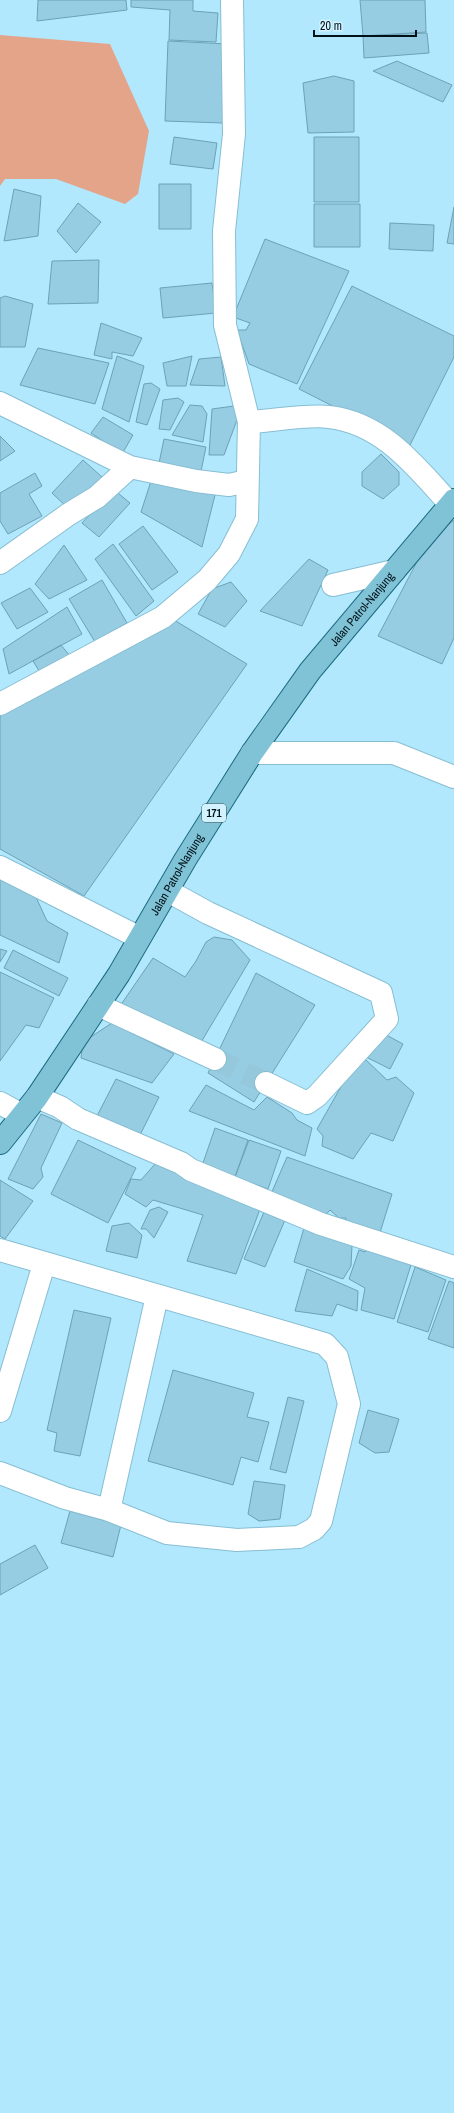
<svg xmlns="http://www.w3.org/2000/svg" width="454" height="2113" viewBox="0 0 454 2113" font-family="'Archivo Narrow',sans-serif">
  <style>
    .green { fill: #e4a48a }
    .building { fill: #96cde2; stroke: #6da2b6 }
    .lines { fill: none; stroke-linecap: round; stroke-linejoin: round }
    .minor-tunnel { stroke: #96c8db; stroke-width: 22; stroke-dasharray: 22 11; stroke-linecap: butt }
    .minor-casing { stroke: #87bed2; stroke-width: 24 }
    .major-casing { stroke: #1d6b83; stroke-width: 24 }
    .minor { stroke: #fff; stroke-width: 22 }
    .major { stroke: #80c3d7; stroke-width: 22 }
    .labels { text-anchor: middle; stroke-width: 4; stroke-linejoin: round; paint-order: stroke }
    .shield { fill: #d1f2fe; stroke: #3f545d; stroke-width: 1 }
    .shield-label { font-size: 11px; font-weight: bold; fill: #001118 }
    .street-label { font-size: 12px; fill: #001118; stroke: #d1f2fe }
  </style>
  <rect width="100%" height="100%" fill="#b1e8fd"/>
  <!-- green -->
  <path class="green" d="M0 35 110 44 149 131 138 194 125 204 56 179H5L0 186Z"/>
  <!-- building -->
  <path class="building" d="M38 0H126L127 10 37 21Z
    M131 0H193V11L218 13 216 42 169 40 170 10 131 7Z
    M360 0H425L426 32 363 36Z
    M427 33 429 53 364 58 363 36Z
    M168 41 228 44 223 123 165 121Z
    M397 61 452 85 443 102 373 71Z
    M334 76 354 81V132L308 133 303 83Z
    M174 137 217 143 213 169 170 164Z
    M314 137H359V202H314Z
    M159 184H191V229H159Z
    M14 189 41 196 38 236 4 241Z
    M78 203 101 222 76 253 57 231Z
    M314 204H360V247H314Z
    M454 207V244L447 243Z
    M390 223 434 225 433 251 389 249Z
    M265 239 349 271 297 384 249 364 237 330H246L250 323 233 317Z
    M99 260 98 303 48 304 52 261Z
    M212 283 216 313 163 318 160 288Z
    M352 286 454 336V357L410 445 299 389Z
    M5 296 33 304 25 347H0V298Z
    M101 323 142 338 133 356 112 352V359L94 355Z
    M38 348 109 363 95 404 20 385Z
    M117 356 144 366 129 422 102 409Z
    M192 356 186 386H167L163 363Z
    M221 357 225 386 190 385 199 359Z
    M151 383 160 389 147 425 136 422 144 384Z
    M178 398 184 402 170 430 159 429 163 400Z
    M190 405 202 406 207 414 203 442 172 435Z
    M234 406 237 420 224 455H209L212 409Z
    M103 417 133 435 122 454 91 433Z
    M0 436 15 451 0 461Z
    M164 439 206 447 200 476 158 468Z
    M381 454 399 472V485L383 499 362 486V472Z
    M83 460 102 477 70 510 52 493Z
    M35 473 42 486 29 494 42 516 8 534 0 521V493Z
    M151 481 216 491 202 547 141 512Z
    M113 489 130 503 99 537 82 523Z
    M454 520V638L442 664 378 636 420 556 438 533Z
    M143 526 178 572 152 590 119 544Z
    M113 544 154 601 136 616 95 559Z
    M64 545 87 580 49 599 35 584Z
    M309 559 328 570 302 626 260 611Z
    M102 580 127 623 95 642 69 599Z
    M231 582 247 601 225 627 198 614 212 589Z
    M30 588 48 612 17 629 1 603Z
    M67 607 82 634 9 674 3 649Z
    M174 620 247 664 84 896 0 849V711Z
    M61 645 70 656 41 674 33 661Z
    M0 879 35 895 47 921 68 933 59 963 0 935Z
    M214 937 232 940 250 960 200 1044 120 1006 153 958 185 977 196 961 206 942Z
    M0 949 7 951 0 962Z
    M13 950 68 978 59 996 4 968Z
    M0 972 54 998 39 1028 26 1025 0 1061Z
    M256 973 315 1005 254 1102 208 1073Z
    M112 1023 174 1054 152 1083 81 1058 83 1042Z
    M377 1030 403 1044 390 1069 364 1056Z
    M366 1060 387 1080 396 1077 414 1093 393 1141 371 1133 353 1159 322 1146 323 1136 317 1129 355 1062Z
    M116 1079 159 1097 139 1137 97 1116Z
    M206 1085 254 1110 267 1097 292 1113 297 1120 312 1128 305 1156 189 1111Z
    M41 1114 62 1123 41 1168 43 1177 33 1189 8 1179Z
    M215 1128 248 1140 235 1177 202 1166Z
    M78 1140 136 1168 108 1223 51 1194Z
    M249 1140 281 1151 268 1189 235 1177Z
    M287 1157 392 1194 378 1239 345 1227 346 1218H339L330 1210 322 1219 271 1194Z
    M155 1164 260 1209 236 1274 187 1261 203 1215 153 1200 146 1207 125 1194 131 1179 141 1180Z
    M0 1180 33 1201 5 1239 0 1236Z
    M159 1207 168 1212 154 1238 146 1229H141L150 1210Z
    M264 1212 285 1220 265 1267 244 1259Z
    M129 1223 142 1235 137 1258 106 1251 112 1226Z
    M304 1228 352 1245 351 1266 343 1279 294 1262Z
    M368 1248 411 1265 394 1319 361 1310 365 1288 349 1279 359 1250 365 1252Z
    M415 1267 446 1280 428 1332 397 1322Z
    M307 1269 358 1291 357 1311 337 1304 332 1316 295 1311Z
    M449 1281 454 1283V1348L428 1339Z
    M74 1310 111 1318 80 1456 54 1451 57 1433 47 1430Z
    M173 1370 254 1393 247 1417 269 1422 258 1462 241 1457 233 1485 148 1461Z
    M288 1397 304 1401 286 1473 270 1469Z
    M368 1410 399 1419 389 1452 375 1453 359 1443Z
    M254 1481 285 1485 280 1519 259 1521 248 1514Z
    M70 1511 121 1525 113 1557 61 1543Z
    M35 1545 48 1568 0 1595V1564Z"/>
  <g class="lines">
    <!-- minor-tunnel -->
    <path class="minor-tunnel" d="M215 1059 266 1083"/>
    <!-- minor casing -->
    <g class="minor-casing">
      <path id="minor" d="M0 403 130 467
        M249 422C271 421 308 414 329 417 383 423 416 467 450 504
        M0 563 69 514 97 497 130 467 196 481 229 485 247 481
        M333 585 394 571
        M0 704 163 617 207 580 229 554 247 519 249 422 225 325 224 231 234 134 232 0
        M252 753H394L454 777
        M0 867 138 937
        M168 891 208 913 381 993 387 1019 317 1096 307 1103 266 1083
        M98 1005 215 1059
        M37 1097 60 1107 78 1119 181 1163 191 1170 321 1224 454 1267
        M0 1103 22 1115
        M0 1250 325 1344 337 1357 349 1404 321 1521 314 1529 299 1537 237 1540 167 1533 109 1510 65 1498 0 1473
        M0 1411 44 1264
        M109 1510 157 1296"/>
    </g>
    <!-- major casing -->
    <g class="major-casing">
      <g id="major">
        <path id="s1" d="M0 1143 37 1097 119 974 185 860 252 753 310 671 454 500"/>
      </g>
    </g>
    <!-- minor -->
    <use href="#minor" class="minor"/>
    <!-- major -->
    <use href="#major" class="major"/>
  </g>
  <g class="labels">
    <!-- shield labels -->
    <rect class="shield" x="202" y="804" width="24" height="18" rx="3"/>
    <g class="shield-label">
      <text x="214" y="817">171</text>
    </g>
    <!-- street labels -->
    <g class="street-label">
      <text dy="4" stroke="none"><textPath href="#s1" startOffset="646">Jalan Patrol-Nanjung</textPath></text>
      <text dy="4" stroke="none"><textPath href="#s1" startOffset="322">Jalan Patrol-Nanjung</textPath></text>
    </g>
  </g>
  <!-- scale -->
  <path d="M314 30v6h102v-6" fill="none" stroke="#001118" stroke-width="2"/>
  <text x="320" y="30" font-size="12" fill="#001118" stroke="#d1f2fe" stroke-width="3" paint-order="stroke">20 m</text>
</svg>
